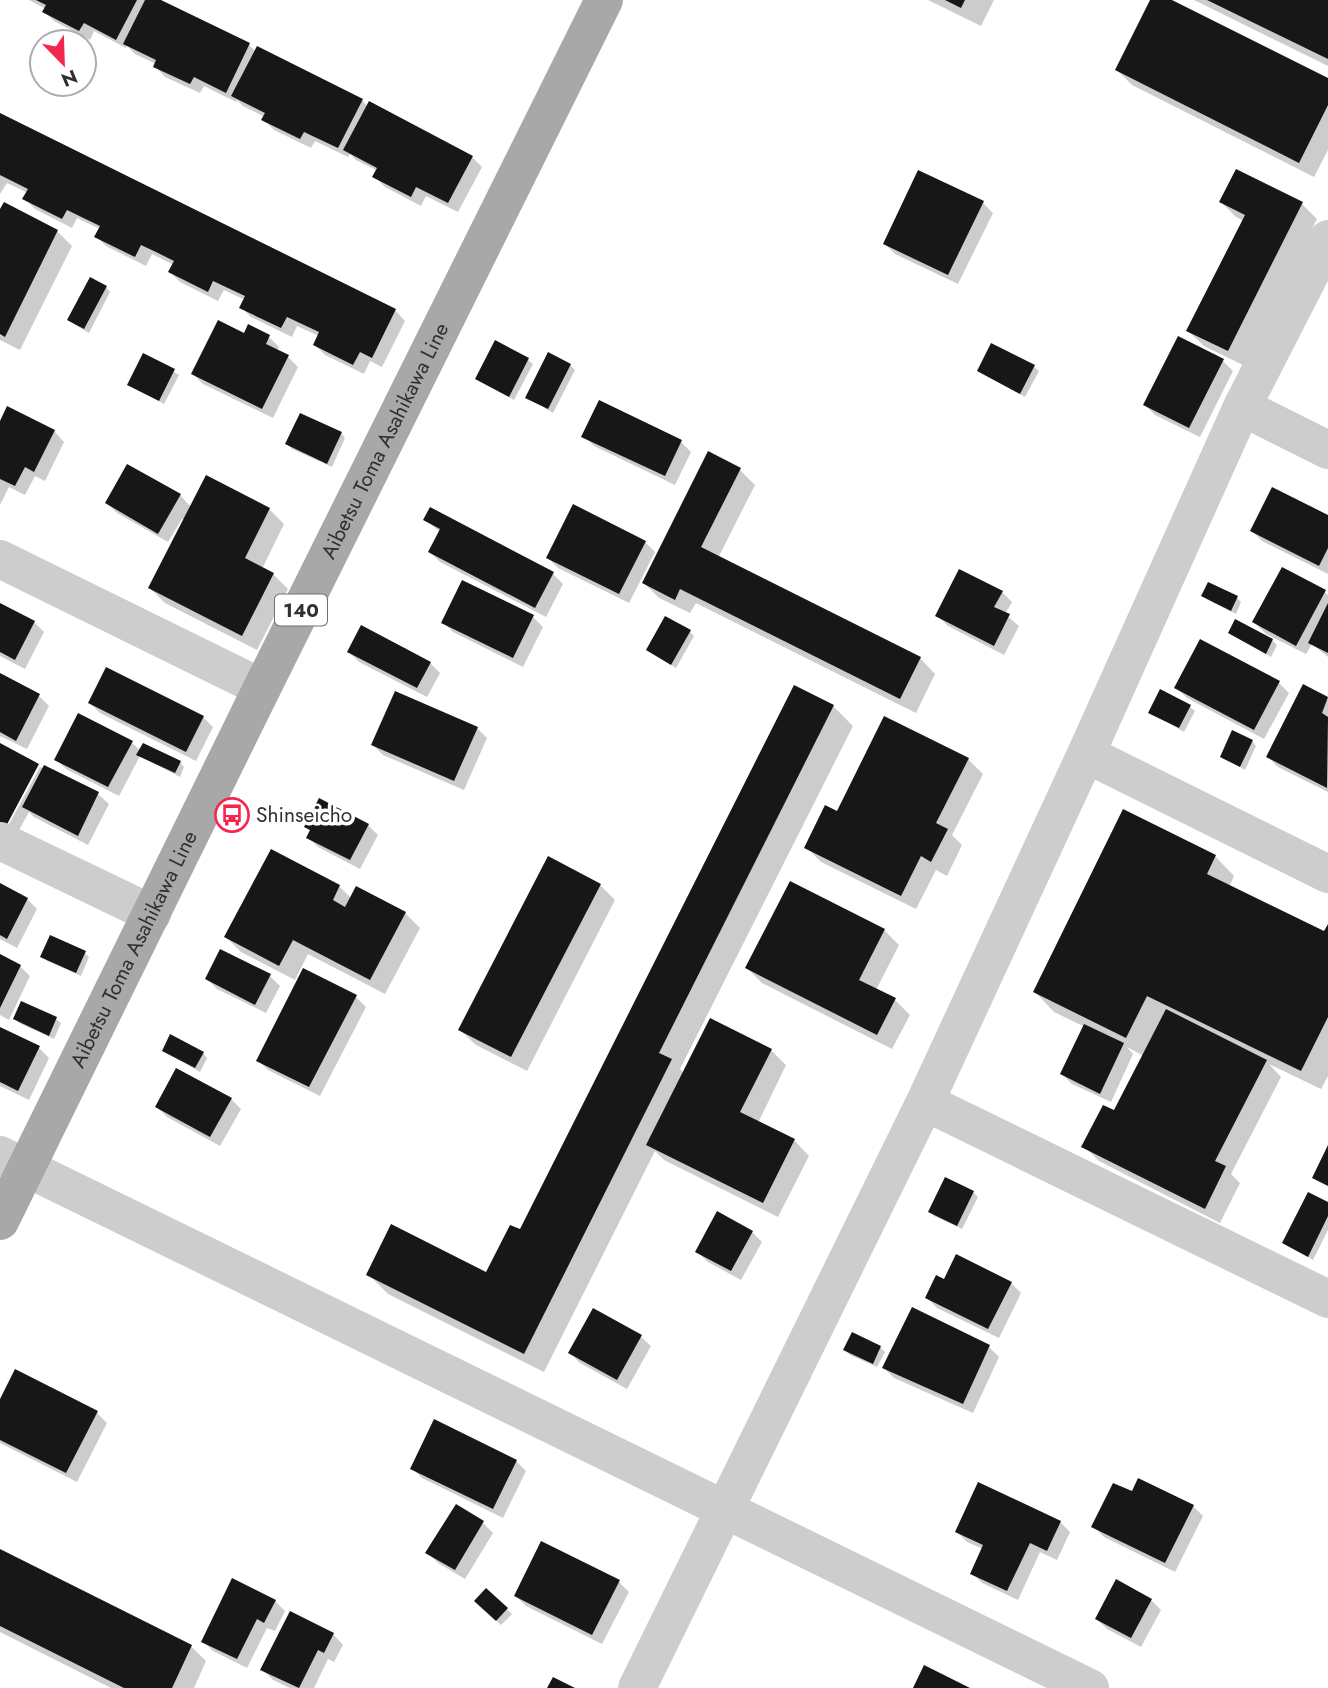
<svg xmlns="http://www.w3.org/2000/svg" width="1328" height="1688" viewBox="0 0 1328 1688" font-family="Jost,sans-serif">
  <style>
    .shadow { fill: #0003 }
    .building { fill: #171717 }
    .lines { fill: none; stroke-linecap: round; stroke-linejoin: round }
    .minor { stroke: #cdcdcd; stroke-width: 38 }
    .major { stroke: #a8a8a8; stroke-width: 38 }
    .labels { text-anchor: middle; stroke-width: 7; stroke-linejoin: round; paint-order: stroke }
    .shield { fill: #fff; stroke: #6e6e6e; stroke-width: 2 }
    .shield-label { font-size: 19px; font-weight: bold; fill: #303030 }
    .street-label { font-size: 21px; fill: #303030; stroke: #fff }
    .poi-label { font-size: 21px; fill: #303030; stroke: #fff; text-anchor: start }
  </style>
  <rect width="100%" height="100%" fill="#fff"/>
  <!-- shadow -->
  <path class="shadow" d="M29 0H157L249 45 256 52 362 100 368 107 472 157 482 167 458 212 426 196 421 206 385 187 375 177 378 171 356 160 350 154 348 157 315 141 311 148 274 130 263 119 265 117 243 106 237 100 236 102 204 86 200 93 165 77 155 66 156 64 135 54 127 46 126 48 94 31 90 40 54 21 44 11 46 9Z
    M928 0H994L981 26Z
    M1152 0H1168L1328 80V150L1314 177 1132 85 1117 70Z
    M1194 0H1328V66Z
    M0 115 395 310 405 321 382 367 370 361 364 374 325 355 315 345 319 336 297 326 292 337 251 317 241 307 245 300 224 290 218 301 180 282 170 272 174 265 152 254 146 266 106 246 96 236 100 229 77 218 72 228 35 209 25 199 28 193 7 183 0 194Z
    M1237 171 1302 204 1317 219 1243 365 1204 346 1188 331 1244 221 1236 217 1221 202Z
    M983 203 993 213 958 284 895 254 885 244Z
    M0 213 57 231 72 246 20 350 0 340Z
    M106 287 110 292 89 333 74 324 69 320Z
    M245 335 269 337 279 347 277 351 288 357 298 367 273 418 203 384 193 374Z
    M992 345 1034 367 1039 371 1025 397 979 371Z
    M144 355 179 375 164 404 129 384Z
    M528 360 533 364 514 400 477 378Z
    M1223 361 1233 371 1200 437 1155 415 1145 405Z
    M570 365 575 370 553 413 527 397Z
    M0 425 54 431 64 442 45 481 35 476 25 495 9 487 0 505Z
    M341 433 345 438 332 467 292 449 287 444Z
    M584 436 681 442 691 452 675 485 594 446Z
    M740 470 755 485 718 558 920 658 935 674 916 713 696 603 690 613 659 598 644 583Z
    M207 478 269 509 284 524 262 569 273 574 288 589 257 650 165 603 150 588 185 520 182 519 168 542 117 513 107 503 180 495 191 507Z
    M430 510 553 574 563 584 546 617 440 562 430 552 440 532 425 519Z
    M1328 517V574L1262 541 1252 531Z
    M645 542 655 552 629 603 558 568 548 558Z
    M1002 592 1012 602 1005 614 1019 626 1004 655 948 626 938 616Z
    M1325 592 1328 595V657L1312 644 1306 654 1266 634 1254 622Z
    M1204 596 1237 598 1241 602 1236 614 1208 600Z
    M0 605 34 622 44 632 25 669 0 656Z
    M533 617 543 627 523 667 453 632 443 622Z
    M689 631 694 636 676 668 648 650Z
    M1230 633 1270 638 1277 645 1271 657Z
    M349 652 430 663 440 673 427 697 359 662Z
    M0 675 39 696 49 706 27 749 0 736Z
    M1279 683 1289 693 1264 739 1187 698 1177 688Z
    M1303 687 1328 699V792L1278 767 1268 757Z
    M90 703 203 717 213 727 196 761 100 713Z
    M833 706 853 726 680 1069 684 1073 771 1050 786 1065 758 1123 794 1140 809 1156 778 1217 664 1160 655 1151 544 1372 388 1294 368 1274H487L521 1232Z
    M1190 707 1195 711 1184 732 1150 712Z
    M477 728 487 738 464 790 383 755 373 745Z
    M1252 741 1256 746 1245 770 1222 756Z
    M132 743 141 751 180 762 184 767 180 777 140 756 119 796 66 769 56 759Z
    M968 759 983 774 952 835 962 845 947 876 936 870 916 909 821 862 806 847 837 813Z
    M40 767 98 794 109 804 88 845 34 817 29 812 13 841 3 835Z
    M368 825 378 835 360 869 318 847 308 837 311 832 306 827Z
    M272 851 339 886 351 898 405 913 420 928 385 994 308 954 295 980 241 952 226 937Z
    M1215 856 1234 876 1229 887 1325 934 1328 928V1076L1321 1089 1269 1064 1281 1077 1231 1174 1240 1183 1220 1223 1099 1161 1084 1146 1115 1113 1144 1056 1127 1047 1133 1054 1111 1102 1072 1084 1062 1074 1085 1027 1054 1012 1035 992Z
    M0 885 27 899 37 909 17 948 0 939Z
    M600 885 615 900 527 1071 476 1045 460 1030Z
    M884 930 899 945 876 990 895 1000 910 1015 892 1049 762 983 747 968Z
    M85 953 89 957 81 976 47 961 42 956Z
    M0 956 20 966 30 976 9 1020 0 1015Z
    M270 976 280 986 266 1013 217 989 207 979Z
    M356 997 366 1007 320 1096 268 1070 258 1060Z
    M22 1003 56 1019 61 1023 54 1039 19 1023 15 1019Z
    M0 1029 39 1048 49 1058 29 1100 0 1086Z
    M164 1051 203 1053 207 1058 200 1072Z
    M231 1099 241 1109 220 1146 167 1117 157 1107Z
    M973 1192 978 1197 962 1229 934 1216 930 1211Z
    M1328 1204V1230L1313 1260 1284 1243Z
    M752 1232 762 1242 741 1280 708 1262 697 1252Z
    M945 1281 1011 1283 1021 1293 999 1338 937 1308 927 1298Z
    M913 1309 989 1347 999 1357 973 1413 894 1378 884 1368Z
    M640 1336 651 1346 627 1389 580 1363 570 1353Z
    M880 1347 885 1352 877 1367 850 1355 845 1350Z
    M0 1403 97 1413 107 1423 77 1482 0 1443Z
    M516 1461 526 1471 503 1518 422 1478 412 1468Z
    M1132 1494 1193 1506 1203 1516 1175 1572 1104 1537 1094 1527Z
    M456 1506 483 1523 493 1533 465 1579 438 1563 428 1553Z
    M1060 1522 1070 1532 1057 1560 1040 1552 1018 1600 982 1583 972 1573 983 1549 967 1542 957 1532Z
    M0 1551 191 1646 206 1661 194 1688H111L0 1632Z
    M619 1582 629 1592 602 1644 526 1606 516 1596Z
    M1117 1582 1151 1600 1161 1610 1141 1647 1107 1629 1097 1619Z
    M486 1590 512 1614 501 1625 476 1601Z
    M275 1601 285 1611 275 1631 267 1628 247 1668 213 1651 203 1641Z
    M333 1634 343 1645 334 1662 328 1659 314 1688H290L273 1680 263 1670Z"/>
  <!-- building -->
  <path class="building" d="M36 0H137L116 40 84 23 79 31 42 12 46 5Z
    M145 0H161L250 43 226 93 194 77 190 84 153 67 156 60 123 44Z
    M945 0H965L961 8Z
    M1150 0H1172L1328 78V105L1299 163 1115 70Z
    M1207 0H1328V59Z
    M257 46 363 99 338 148 304 132 300 139 261 120 265 113 231 96Z
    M369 101 473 156 448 203 416 187 411 197 372 177 377 168 343 150Z
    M0 113 396 309 372 358 360 352 353 365 313 345 319 332 287 317 281 328 239 308 245 296 213 281 208 292 168 272 174 261 156 252 141 245 135 257 94 237 100 226 67 210 62 219 22 199 28 189 0 175Z
    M1236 169 1303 202 1228 351 1186 331 1245 215 1219 202Z
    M918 170 984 201 948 275 883 244Z
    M4 202 58 230 5 337 0 334V209Z
    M90 277 107 286 84 329 67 320Z
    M218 320 244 333 248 324 270 335 266 344 289 355 262 409 191 374Z
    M1178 336 1224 359 1189 428 1143 405Z
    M495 340 529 358 509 397 475 379Z
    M991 343 1035 365 1020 394 977 371Z
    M548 352 571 364 548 409 525 398Z
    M143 353 175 369 159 401 127 385Z
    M599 400 682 440 665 476 581 437Z
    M7 406 55 430 34 472 25 467 15 486 0 479V421Z
    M300 413 342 432 327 464 285 444Z
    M708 451 741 468 701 547 921 657 900 699 680 589 675 600 642 583Z
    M127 464 181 494 158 534 105 503Z
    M206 475 270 508 245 558 274 573 242 636 148 588Z
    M1272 487 1328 515V548L1319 566 1250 531Z
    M573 504 646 541 619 594 546 558Z
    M430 507 554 572 535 608 428 552 440 529 423 520Z
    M1282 567 1326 590 1296 646 1252 622Z
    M959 569 1003 591 994 607 1010 614 994 646 935 616Z
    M462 580 534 615 513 658 441 623Z
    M1208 582 1238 596 1231 611 1201 596Z
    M0 603 35 621 15 660 0 652Z
    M1328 603V653L1308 643Z
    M665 616 691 630 671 665 646 650Z
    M1235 619 1273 639 1266 654 1228 633Z
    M361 625 431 662 417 688 347 652Z
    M1200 639 1280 681 1254 730 1174 688Z
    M106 667 204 716 186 752 88 703Z
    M0 673 40 694 16 741 0 732Z
    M1303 684 1328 697 1322 713 1328 717 1327 788 1266 757Z
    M794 685 834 705 659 1053 672 1059 524 1354 366 1275 391 1224 486 1272 510 1225 520 1229Z
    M1160 689 1191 705 1179 728 1148 713Z
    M395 691 478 727 454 781 371 745Z
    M78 713 133 741 108 787 54 760Z
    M884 716 969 758 936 823 948 829 931 862 921 856 901 896 804 848 825 805 837 811Z
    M1232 730 1253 740 1240 767 1220 757Z
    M0 743 39 764 3 832 0 831Z
    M143 743 181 761 175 773 136 755Z
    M44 765 99 792 78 836 22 807Z
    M319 798 369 824 350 860 306 838 310 830 304 827Z
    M1123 809 1216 855 1207 874 1324 931 1328 924V1017L1301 1071 1147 996 1126 1038 1033 992Z
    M271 849 340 885 333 900 345 907 356 886 406 912 370 980 293 940 279 966 224 937Z
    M548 856 601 884 511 1057 458 1030Z
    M790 881 885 929 859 980 896 998 877 1035 745 968Z
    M0 883 28 898 7 939 0 935Z
    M50 935 86 951 76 973 40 957Z
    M220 949 271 974 255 1005 205 979Z
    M0 954 21 965 0 1008Z
    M303 968 357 995 309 1087 256 1061Z
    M21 1001 57 1017 49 1036 13 1019Z
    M1166 1009 1267 1060 1215 1161 1226 1166 1205 1209 1081 1147 1103 1105 1114 1110Z
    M710 1018 772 1049 740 1112 795 1139 763 1203 646 1145Z
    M1084 1024 1124 1043 1100 1094 1060 1074Z
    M0 1027 40 1046 18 1091 0 1082Z
    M170 1034 204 1052 195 1068 162 1051Z
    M176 1068 232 1098 210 1137 155 1107Z
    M1328 1145V1186L1312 1178Z
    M945 1177 974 1191 957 1226 928 1212Z
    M1308 1192 1328 1202V1216L1308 1257 1282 1243Z
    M717 1211 753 1231 731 1271 695 1252Z
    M956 1254 1012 1282 988 1329 925 1298 936 1275 944 1279Z
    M912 1307 990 1345 963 1404 882 1368Z
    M593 1308 642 1335 617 1380 568 1353Z
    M852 1332 881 1346 873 1364 843 1350Z
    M15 1369 98 1411 66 1473 0 1440V1399Z
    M434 1419 517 1460 493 1509 410 1469Z
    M1138 1478 1194 1505 1165 1563 1091 1527 1113 1483 1132 1491Z
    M978 1482 1061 1521 1047 1551 1030 1543 1007 1591 970 1574 983 1545 955 1532Z
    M456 1504 484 1521 455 1570 425 1553Z
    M541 1541 620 1580 592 1635 514 1596Z
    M0 1549 192 1645 172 1688H124L0 1626Z
    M232 1578 276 1600 264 1623 257 1619 237 1659 201 1642Z
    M1116 1579 1152 1599 1131 1638 1095 1619Z
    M486 1588 508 1608 496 1621 474 1601Z
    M290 1611 334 1633 324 1653 318 1650 299 1688 260 1670Z
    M924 1665 970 1688H913Z
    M553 1677 575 1688H547Z"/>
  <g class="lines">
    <!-- minor -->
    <path class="minor" d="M1242 407 1328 450
      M0 559 262 688
      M1086 754 1328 874
      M0 841 152 914
      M925 1102 1328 1299
      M0 1155 1090 1688
      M637 1688 925 1102 1086 754 1242 407 1328 239"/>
    <!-- major -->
    <path class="major" id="s1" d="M0 1221 262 688 604 0"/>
  </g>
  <!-- icons -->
  <defs>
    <g id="bus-ring" transform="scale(1.75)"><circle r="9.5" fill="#fff" stroke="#f3274e" stroke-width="1.5"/><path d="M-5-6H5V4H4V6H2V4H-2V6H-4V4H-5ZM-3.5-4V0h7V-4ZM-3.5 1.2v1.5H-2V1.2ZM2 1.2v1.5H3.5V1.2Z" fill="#f3274e"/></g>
  </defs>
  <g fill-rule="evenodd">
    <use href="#bus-ring" x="232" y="815"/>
  </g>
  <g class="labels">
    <!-- shield labels -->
    <rect class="shield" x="275" y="594.5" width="52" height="31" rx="5"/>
    <g class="shield-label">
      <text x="301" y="617">140</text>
    </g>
    <!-- street labels -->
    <g class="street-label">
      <text dy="7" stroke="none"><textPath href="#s1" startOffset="870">Aibetsu Toma Asahikawa Line</textPath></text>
      <text dy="7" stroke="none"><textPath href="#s1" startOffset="303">Aibetsu Toma Asahikawa Line</textPath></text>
    </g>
    <!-- poi labels -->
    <g class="poi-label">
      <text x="256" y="822">Shinseicho</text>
    </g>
  </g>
  <!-- north arrow -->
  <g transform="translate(63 63) rotate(157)"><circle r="33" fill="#ffffff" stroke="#acacac" stroke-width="2"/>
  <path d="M0-5L12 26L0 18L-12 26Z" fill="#f3274e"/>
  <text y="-10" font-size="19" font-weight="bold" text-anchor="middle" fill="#303030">N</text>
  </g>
</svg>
